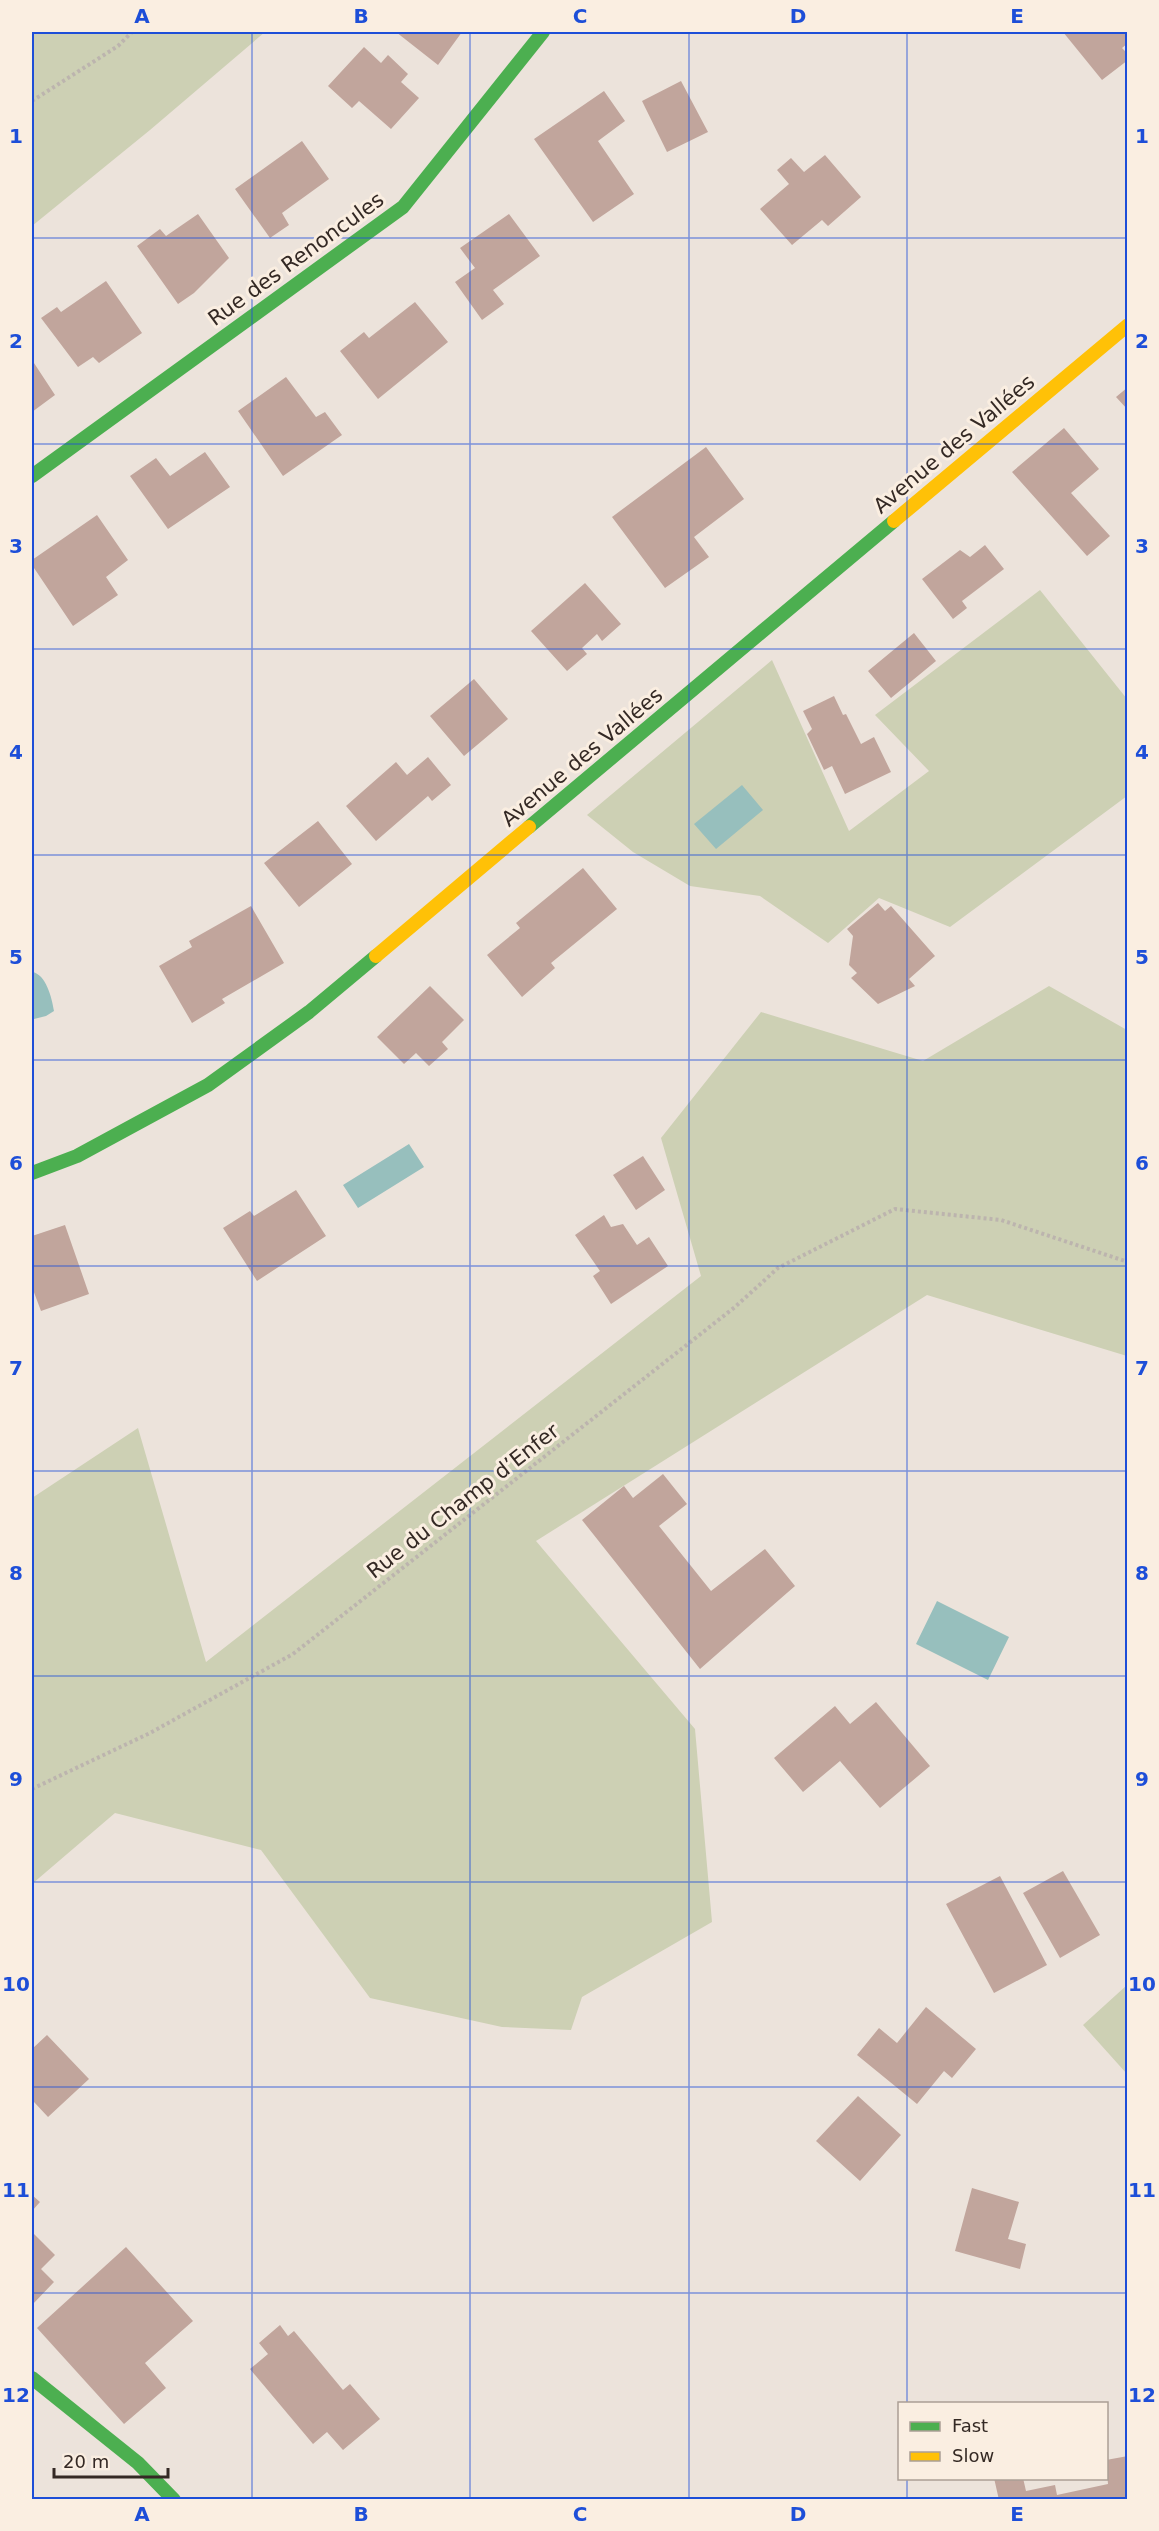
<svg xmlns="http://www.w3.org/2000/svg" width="1159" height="2531" viewBox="0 0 1159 2531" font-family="'DejaVu Sans',sans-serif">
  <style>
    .green { fill: #cdd0b4 }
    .water { fill: #97bfbd }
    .building { fill: #c1a59c }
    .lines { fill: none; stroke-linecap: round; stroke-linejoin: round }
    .path { stroke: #bcb4ae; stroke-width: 4; stroke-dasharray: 3 3; stroke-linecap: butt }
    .fast { stroke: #4caf50; stroke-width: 14 }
    .slow { stroke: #ffc107; stroke-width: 14 }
    .grid { fill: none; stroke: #1d4ed8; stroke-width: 1.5; stroke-opacity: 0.55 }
    .labels { text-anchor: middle; stroke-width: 6; stroke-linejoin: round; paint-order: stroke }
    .street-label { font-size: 21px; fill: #342924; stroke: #faeee1 }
    .neatline { fill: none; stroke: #1d4ed8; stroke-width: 2 }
    .grid-label { font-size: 20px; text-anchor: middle; font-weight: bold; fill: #1d4ed8 }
  </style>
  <rect width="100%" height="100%" fill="#ece3db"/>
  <!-- green -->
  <path class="green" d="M32 32H265L150 130 32 226Z
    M1040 590 1127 699V796L950 927 879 898 828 943 760 896 690 886 633 852 587 815 772 660 849 831 929 771 875 715Z
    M1049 986 1127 1030V1356L927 1295 536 1541 695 1729 712 1922 582 1997 571 2030 502 2027 370 1998 261 1850 115 1813 32 1884V1498L138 1428 206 1662 701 1276 661 1138 761 1012 923 1061Z
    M1127 1985V2074L1083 2025Z"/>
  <!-- water -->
  <path class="water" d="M742 785 763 810 716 849 694 824Z
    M32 972C46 974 52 998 54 1011L46 1016 34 1019 32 1017Z
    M409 1144 424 1167 358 1208 343 1185Z
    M937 1601 1009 1637 988 1680 916 1644Z"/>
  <!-- building -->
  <path class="building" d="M396 32H462L438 65Z
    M1063 32H1128V43L1122 48 1128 54V60L1102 80Z
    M364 47 381 63 388 55 408 74 401 82 419 98 391 129 359 101 352 108 328 86Z
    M681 81 708 132 667 152 642 101Z
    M604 91 625 121 598 141 634 194 593 222 534 139Z
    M302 141 329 179 282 213 289 225 270 238 235 189Z
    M825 155 861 197 828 226 822 220 792 245 760 209 789 184 777 170 791 158 804 172Z
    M198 214 229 258 194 293 178 304 137 246 160 229 166 236Z
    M509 214 540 256 493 290 504 304 482 320 455 282 475 268 460 248Z
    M106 281 142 333 99 363 93 357 78 367 41 318 57 307 61 312Z
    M415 302 448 342 378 399 340 351 364 332 369 338Z
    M32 360 55 395 32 412Z
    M286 377 316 417 325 412 342 435 283 476 238 411Z
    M1128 387V410L1116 397Z
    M1064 428 1099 469 1071 493 1110 536 1087 556 1012 472Z
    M706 447 744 499 694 537 709 557 665 588 612 517Z
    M205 452 230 487 168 529 130 476 156 458 170 476Z
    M97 515 128 560 106 577 118 595 73 626 32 565V560Z
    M985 545 1004 569 962 601 967 608 953 619 922 579 960 550 970 557Z
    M585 583 621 624 602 641 597 634 582 648 587 654 567 671 531 631Z
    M914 633 936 661 891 698 868 671Z
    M474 679 508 719 464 756 430 716Z
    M834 696 843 715 846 714 861 744 874 737 891 772 845 794 832 766 824 770 807 734 812 729 803 711Z
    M428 757 451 785 432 801 428 796 376 841 346 806 396 762 407 775Z
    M318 821 352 864 299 907 264 863Z
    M583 868 617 909 551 963 555 968 522 997 487 955 520 928 516 923Z
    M878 903 885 911 891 906 935 956 909 979 915 986 878 1004 851 978 857 973 849 965 853 936 847 929Z
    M251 906 284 963 222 999 225 1003 192 1023 159 966 192 947 189 941Z
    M430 986 464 1020 442 1042 448 1049 429 1066 416 1053 404 1064 377 1037Z
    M643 1156 665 1190 636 1210 613 1175Z
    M296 1190 326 1236 257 1281 223 1228 250 1211 254 1216Z
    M604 1215 611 1227 623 1224 637 1245 649 1237 668 1266 611 1304 593 1276 600 1271 575 1235Z
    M65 1225 89 1294 41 1311 32 1287V1236Z
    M663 1474 687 1504 659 1526 711 1591 765 1549 795 1586 700 1669 582 1520 624 1486 633 1498Z
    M876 1702 930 1766 880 1808 840 1761 803 1792 774 1758 835 1706 850 1724Z
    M1063 1871 1100 1935 1060 1958 1023 1893Z
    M1000 1876 1047 1965 994 1993 946 1904Z
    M926 2007 976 2049 952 2078 944 2071 917 2104 857 2055 879 2028 897 2043Z
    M47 2035 89 2079 48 2117 34 2102 32 2105V2049Z
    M858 2096 901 2135 860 2181 816 2141Z
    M972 2188 1019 2202 1008 2239 1026 2244 1020 2269 955 2251Z
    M32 2195 40 2202 32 2211Z
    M32 2232 55 2255 41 2269 54 2282 32 2305Z
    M126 2247 193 2321 145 2363 166 2388 124 2424 37 2328Z
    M280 2325 288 2336 294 2331 343 2390 350 2384 380 2419 343 2450 327 2432 313 2444 250 2369 268 2354 259 2343Z
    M1128 2456V2500H999L994 2478H1023L1026 2491 1055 2485 1057 2495 1108 2484 1106 2460Z"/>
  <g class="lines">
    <!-- path -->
    <path class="path" d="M32 101 118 46 132 32
      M32 1789 150 1733 293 1654 735 1307 778 1268 895 1209 1001 1220 1128 1262"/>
    <!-- fast -->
    <path class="fast" d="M32 476 403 207 543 32
      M529 827 894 521
      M32 1173 77 1156 208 1085 309 1012 376 956
      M32 2378 138 2463 174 2500"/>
    <!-- slow -->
    <path class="slow" d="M894 521 1128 325
      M376 956 529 827"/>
  </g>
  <!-- grid -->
  <path class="grid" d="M252 32V2500M470 32V2500M689 32V2500M907 32V2404M32 238H1128M32 444H1128M32 649H1128M32 855H1128M32 1060H1128M32 1266H1128M32 1471H1128M32 1676H1128M32 1882H1128M32 2087H1128M32 2293H1128M907 2478V2500"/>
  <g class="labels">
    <!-- street labels -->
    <g class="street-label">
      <text transform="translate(296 259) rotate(-36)" y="7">Rue des Renoncules</text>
      <text transform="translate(954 444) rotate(-40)" y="7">Avenue des Vallées</text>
      <text transform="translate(582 757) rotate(-40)" y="7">Avenue des Vallées</text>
      <text transform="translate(463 1501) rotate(-38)" y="7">Rue du Champ d’Enfer</text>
    </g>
  </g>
  <!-- border -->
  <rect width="1159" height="2531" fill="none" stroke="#faeee1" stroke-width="66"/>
  <!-- legend -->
  <rect x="898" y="2402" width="210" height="78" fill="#faeee1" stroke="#ab9f95" stroke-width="1.5"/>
  <rect x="910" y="2422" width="30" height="9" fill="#4caf50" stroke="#ab9f95" stroke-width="1.5"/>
  <text x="952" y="2432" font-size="18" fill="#342924">Fast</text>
  <rect x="910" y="2452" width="30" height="9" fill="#ffc107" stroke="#ab9f95" stroke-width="1.5"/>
  <text x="952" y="2462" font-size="18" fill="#342924">Slow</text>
  <!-- scale -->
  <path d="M54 2468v9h114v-9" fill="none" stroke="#342924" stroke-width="3"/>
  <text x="63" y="2468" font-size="18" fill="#342924" stroke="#faeee1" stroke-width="4.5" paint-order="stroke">20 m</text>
  <rect x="33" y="33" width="1093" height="2465" class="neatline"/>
  <g class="grid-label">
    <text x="142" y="23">A</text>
    <text x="361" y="23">B</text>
    <text x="580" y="23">C</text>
    <text x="798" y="23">D</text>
    <text x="1017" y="23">E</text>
    <text x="16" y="143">1</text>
    <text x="1142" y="143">1</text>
    <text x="16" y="348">2</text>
    <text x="1142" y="348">2</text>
    <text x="16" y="553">3</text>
    <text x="1142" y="553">3</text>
    <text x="16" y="759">4</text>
    <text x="1142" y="759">4</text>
    <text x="16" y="964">5</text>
    <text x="1142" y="964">5</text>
    <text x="16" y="1170">6</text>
    <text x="1142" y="1170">6</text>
    <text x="16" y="1375">7</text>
    <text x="1142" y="1375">7</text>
    <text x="16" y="1580">8</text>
    <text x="1142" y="1580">8</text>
    <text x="16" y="1786">9</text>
    <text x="1142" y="1786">9</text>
    <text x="16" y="1991">10</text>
    <text x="1142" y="1991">10</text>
    <text x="16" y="2197">11</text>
    <text x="1142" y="2197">11</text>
    <text x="16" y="2402">12</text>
    <text x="1142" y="2402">12</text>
    <text x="142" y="2521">A</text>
    <text x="361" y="2521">B</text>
    <text x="580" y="2521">C</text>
    <text x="798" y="2521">D</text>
    <text x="1017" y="2521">E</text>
  </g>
</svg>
